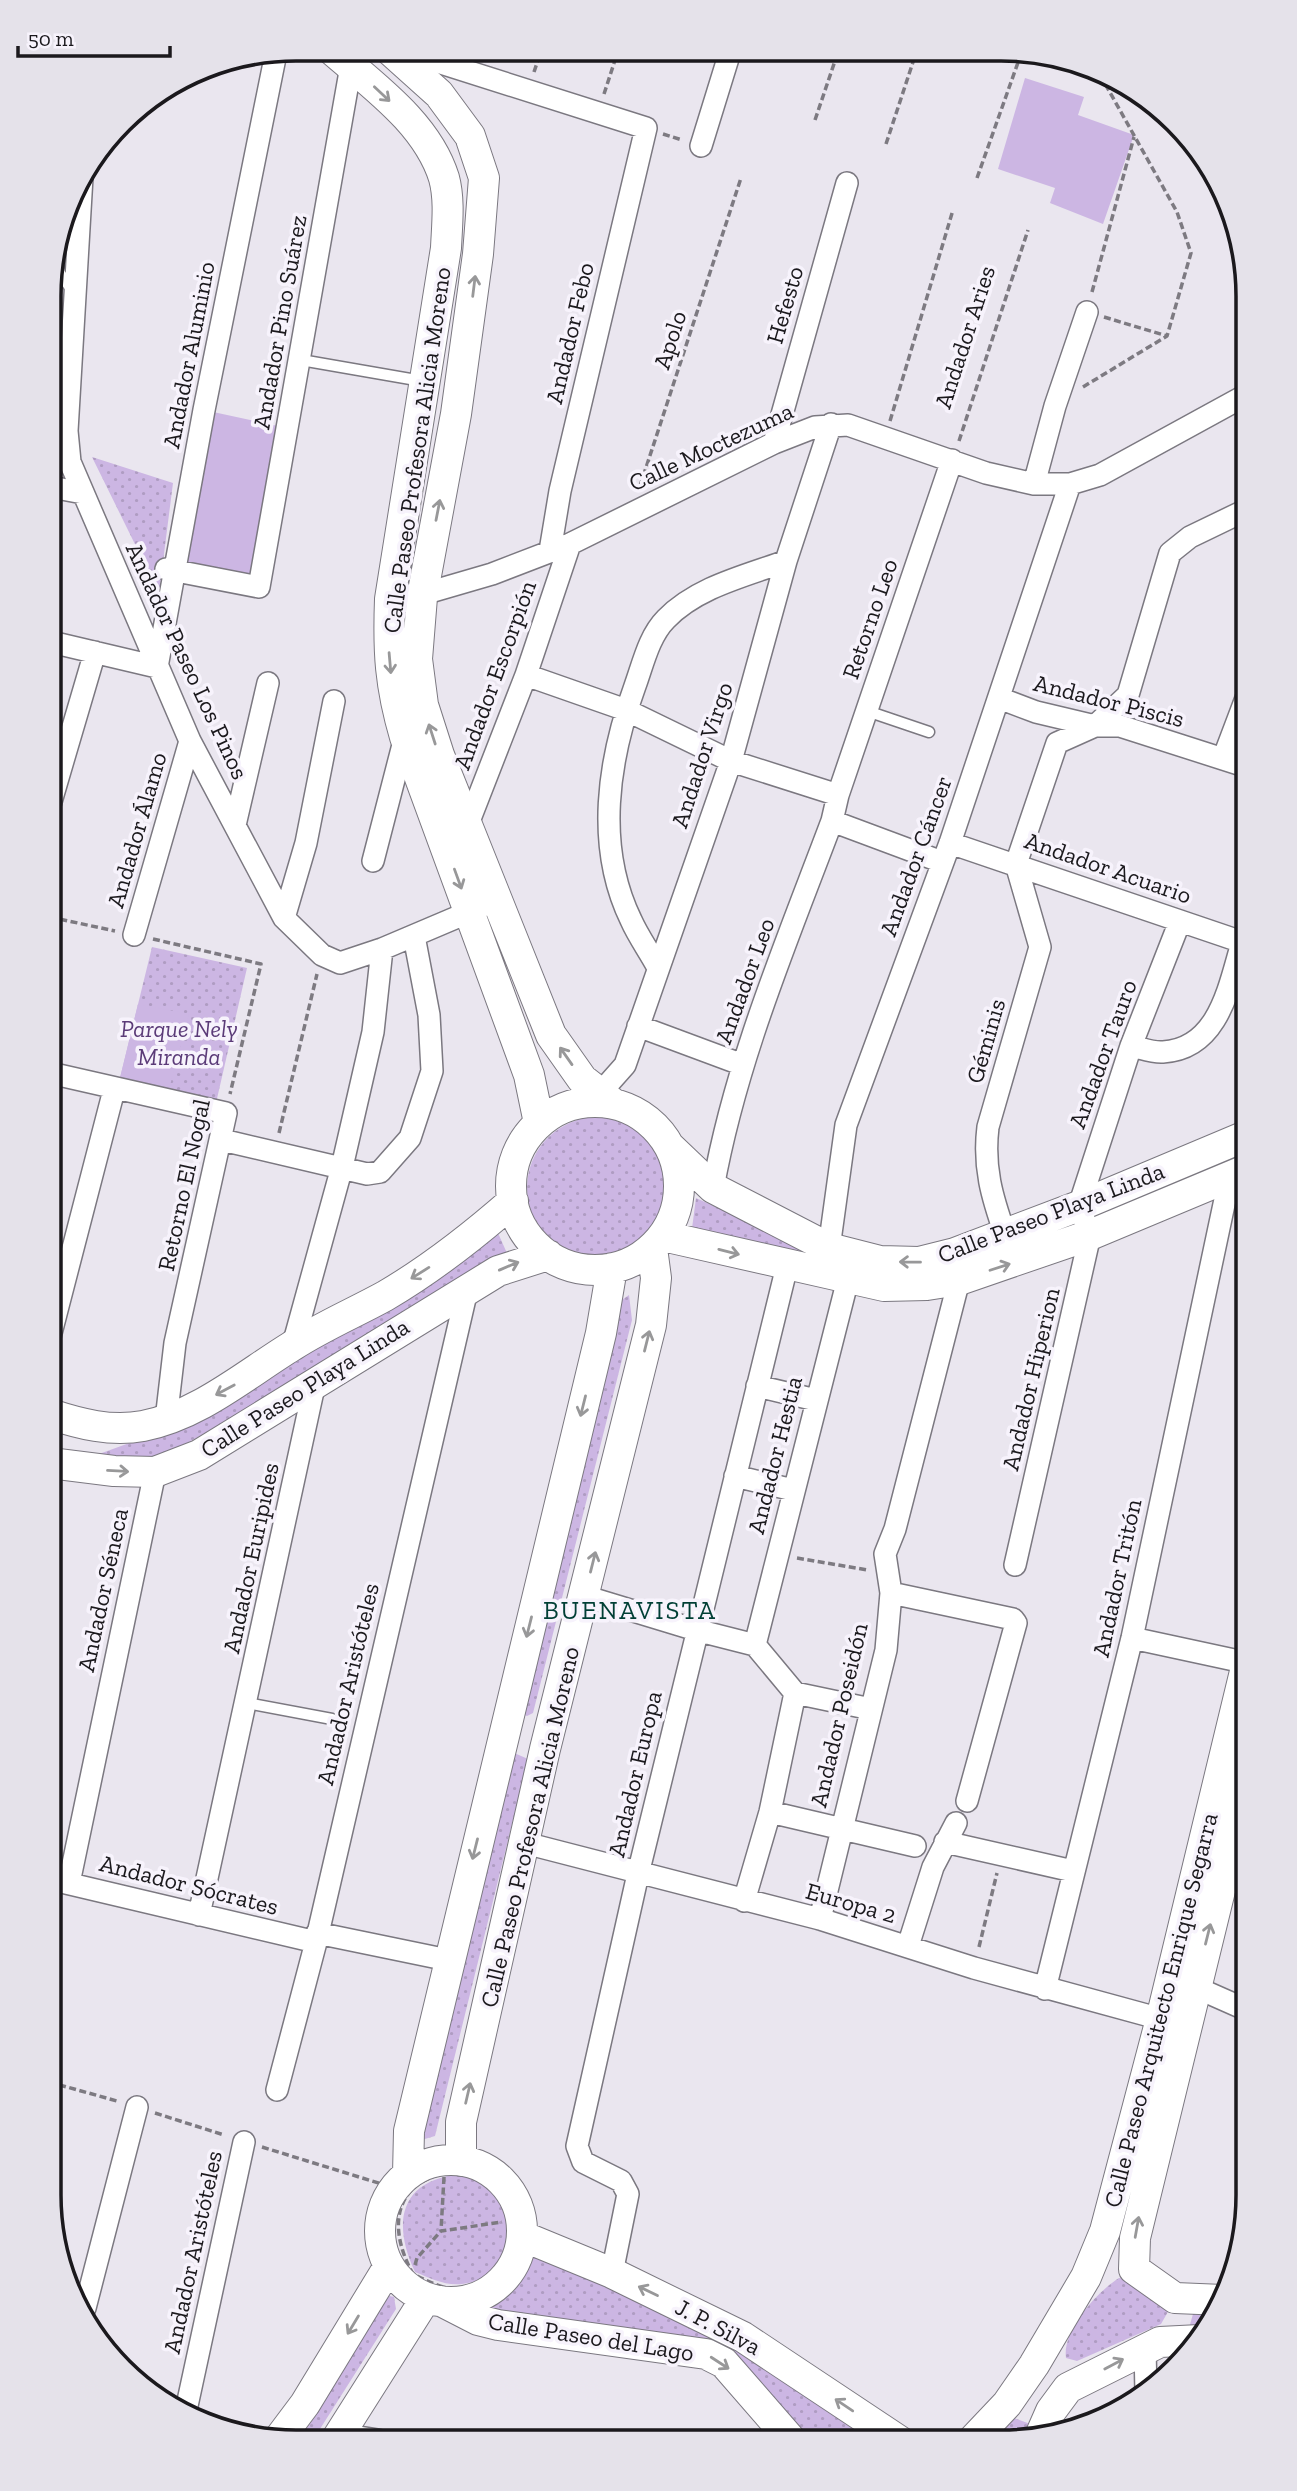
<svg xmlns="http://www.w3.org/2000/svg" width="1297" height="2491" viewBox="0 0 1297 2491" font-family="'Zilla Slab',serif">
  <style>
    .grass { fill: url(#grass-dots) }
    .pitch { fill: #ccb6e3 }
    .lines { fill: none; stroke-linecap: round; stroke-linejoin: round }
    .lane-casing { stroke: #7b7880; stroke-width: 13 }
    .street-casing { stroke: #7b7880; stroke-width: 24 }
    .secondary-casing { stroke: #7b7880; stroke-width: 32 }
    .path { stroke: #7d7a81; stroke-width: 3.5; stroke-dasharray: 7 3.5; stroke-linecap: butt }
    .lane { stroke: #fff; stroke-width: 10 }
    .street { stroke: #fff; stroke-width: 21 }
    .secondary { stroke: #fff; stroke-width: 30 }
    .oneway { stroke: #989899 }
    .labels { text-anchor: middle; stroke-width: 7; stroke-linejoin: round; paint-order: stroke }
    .street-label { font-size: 24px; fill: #1b191d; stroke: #f7f3fc }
    .park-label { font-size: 24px; font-style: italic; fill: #5b3b78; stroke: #f7f3fc }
    .neighbourhood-label { font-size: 26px; letter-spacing: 2px; fill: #013f35; stroke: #f7f3fc }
    .rim { fill: none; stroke: #1b191d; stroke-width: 3.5 }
  </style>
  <defs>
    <pattern id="grass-dots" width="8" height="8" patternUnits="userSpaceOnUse" patternTransform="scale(1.75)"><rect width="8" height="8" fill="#ccb6e3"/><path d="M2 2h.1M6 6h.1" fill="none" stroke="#af9cc2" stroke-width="1.8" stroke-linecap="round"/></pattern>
  </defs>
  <rect width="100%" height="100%" fill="#eae6ef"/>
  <!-- grass -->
  <path class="grass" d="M92 457 173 483 159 593Z
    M152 947 247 968 216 1103 119 1082Z
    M527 1188a71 71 0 1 1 142 0a71 71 0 1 1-142 0Z
    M696 1198 825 1257 948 1279 691 1236Z
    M494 1224 510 1260 152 1463 50 1457V1446L88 1458 190 1421Z
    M629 1295 632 1320 533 1713 527 1716 521 1714 613 1306Z
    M512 1752 528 1759 435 2136 418 2141Z
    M461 2174C473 2177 486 2180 495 2189 528 2221 507 2280 462 2284 445 2286 430 2278 415 2272 392 2223 399 2180 461 2174Z
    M533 2249 703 2320 885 2442 804 2441 725 2351 481 2310 520 2274Z
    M1119 2278 1142 2279 1169 2310 1161 2324 1077 2361 1066 2358C1062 2330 1098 2291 1119 2278Z
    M381 2294 394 2297 396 2309 313 2440H285Z
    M1195 2307H1219L1206 2330 1189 2328Z
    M1011 2417 1033 2425 1032 2437 986 2442Z"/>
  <!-- pitch -->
  <path class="pitch" d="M1025 78 1084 97 1078 115 1134 135 1103 224 1050 203 1055 188 998 169Z
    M204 410 287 428 259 587 176 571Z
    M138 1004 189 1014 168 1093 119 1082Z"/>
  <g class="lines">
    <!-- lane casing -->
    <g class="lane-casing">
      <path id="lane" d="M55 251 60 273 72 291
        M301 360 422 381
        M867 711 929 732
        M247 1703 332 1719"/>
    </g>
    <!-- street casing -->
    <g class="street-casing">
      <path id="street" d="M400 50 646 128 560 491 550 551
        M701 146 730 52
        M82 177 67 431 70 462 190 741 284 918 322 955 340 963 382 949 481 907
        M774 443 847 183
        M1034 484 1055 406 1087 312
        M51 487 83 493
        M166 569 259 587 351 66
        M413 597 492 574 570 544 774 443 815 427 848 425 986 473 1034 484H1070L1100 475 1248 394
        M51 642 157 667 204 410 276 53
        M526 675 626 710 731 761 838 795
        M999 698 1036 712 1095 726H1120L1248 767
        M1223 759 1248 693
        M50 805 95 652
        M832 821 942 862
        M468 824 526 675 570 544
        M235 825 268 683
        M950 843 1248 944
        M373 861 405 737
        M284 918 306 843 334 701
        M134 935 190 741
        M657 966C649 951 638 936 631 920 595 846 608 760 635 686 643 664 649 636 666 619 697 587 745 576 786 561
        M638 1026 743 1065
        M1131 1046C1141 1048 1153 1053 1163 1052 1219 1049 1229 986 1242 943
        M50 1073 226 1113 175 1343 166 1420
        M601 1092 625 1065 731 761 786 561 831 424
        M222 1140 367 1174 380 1172 410 1138 432 1071 429 1015 414 936
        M713 1188C736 1060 787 941 832 821L838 795 952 460
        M1005 1234C992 1197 983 1167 988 1127L1040 947 1016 864 1057 743 1095 726 1128 695 1170 553 1190 537 1248 509
        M829 1248 846 1125 950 843 1070 484
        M50 1337 114 1090
        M293 1345 342 1167 373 1032 382 949
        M757 1386 816 1400
        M735 1476 793 1490
        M1015 1565 1090 1235 1079 1206 1131 1046 1180 921
        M891 1593 1013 1619 1016 1623 967 1801
        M584 1596 696 1630 755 1645
        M1132 1638 1248 1663
        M755 1645 848 1279
        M795 1693 871 1709
        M770 1812 915 1846
        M945 1842 1073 1871
        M525 1843 820 1919 974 1968 1161 2019
        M49 1879 316 1942
        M69 1883 155 1472
        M744 1901 770 1812 795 1693 755 1645
        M199 1915 315 1382
        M820 1919 886 1650 891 1593 885 1554 895 1529 959 1280
        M317 1933 448 1960
        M908 1946 933 1867 956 1823
        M1195 1987 1247 2010
        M1045 1989 1132 1638 1230 1176
        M277 2090 316 1942 467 1290
        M612 2273 628 2194 621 2181 583 2162 577 2146 638 1874 787 1266
        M85 2308 137 2107
        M1145 2349 1146 2393
        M185 2415 244 2142
        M340 2434 378 2440"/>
    </g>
    <!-- secondary casing -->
    <g class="secondary-casing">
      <path id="secondary" d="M331 49C372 85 427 123 444 178 450 200 447 225 446 248L390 599C388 652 390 686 405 737L529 1075 539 1123
        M390 50 439 94 470 136 484 178 478 254 456 414 422 597 417 659 423 705 439 755 551 1035 582 1079 614 1104
        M511 1186a84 84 0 1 1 168 0a84 84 0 1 1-168 0Z
        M670 1147 713 1188 829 1248 880 1261 919 1262 955 1253 1079 1206 1248 1135
        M663 1236 884 1286 927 1285 959 1280 1090 1235 1248 1169
        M50 1414C80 1424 111 1432 143 1426 199 1415 245 1375 292 1346 321 1327 354 1313 385 1296 431 1269 472 1237 513 1201
        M50 1463 114 1471 155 1472 199 1455 498 1271 548 1255
        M380 2231a71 71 0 1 1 142 0a71 71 0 1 1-142 0Z
        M461 2161V2122L545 1749 651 1325 656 1278 652 1248
        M408 2174 409 2131 601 1333 612 1268
        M522 2236 612 2273 743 2337 901 2442
        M1175 2298 1134 2269 1135 2238 1248 1776
        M1175 2298 1223 2300
        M441 2301 478 2320 498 2325 706 2354 724 2363 792 2441
        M1040 2436 1051 2411 1068 2388 1160 2342 1200 2340
        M278 2440 305 2404 389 2266
        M336 2440 426 2298
        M971 2442 1007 2404 1034 2365 1086 2277 1105 2231 1161 2019 1248 1659"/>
    </g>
    <!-- path -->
    <path class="path" d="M534 72 541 51
      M604 94 618 51
      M815 120 838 52
      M663 134 682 140
      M886 144 916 53
      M977 178 1021 54
      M1092 292 1134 137
      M1104 317 1167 336
      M1083 387 1167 336 1191 253 1177 212 1103 80
      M890 421 953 210
      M959 441 1028 230
      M640 486 741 178
      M50 917 115 931
      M153 939 261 964 230 1094
      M279 1133 317 974
      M797 1558 868 1570
      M979 1947 997 1873
      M49 2082 117 2101
      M155 2113 224 2135
      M262 2147 385 2185
      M463 2171C550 2198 513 2305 443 2287 433 2284 423 2279 413 2274 384 2222 397 2174 463 2171Z
      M444 2177 441 2231 502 2222
      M415 2265 417 2258 441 2231"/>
    <!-- lane -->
    <use href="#lane" class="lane"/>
    <!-- street -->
    <use href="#street" class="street"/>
    <!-- secondary -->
    <use href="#secondary" class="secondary"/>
  </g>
  <!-- one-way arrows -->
  <defs><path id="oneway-shaft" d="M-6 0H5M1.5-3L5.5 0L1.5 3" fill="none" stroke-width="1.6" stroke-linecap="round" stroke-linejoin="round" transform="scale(1.75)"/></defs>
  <g class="oneway">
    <use href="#oneway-shaft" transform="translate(382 94) rotate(43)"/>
    <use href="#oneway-shaft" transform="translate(474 286) rotate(-83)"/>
    <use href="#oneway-shaft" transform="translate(438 510) rotate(-79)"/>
    <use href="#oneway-shaft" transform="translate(390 663) rotate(85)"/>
    <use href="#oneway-shaft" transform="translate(432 734) rotate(-108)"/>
    <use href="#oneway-shaft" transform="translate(458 879) rotate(70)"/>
    <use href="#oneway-shaft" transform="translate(566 1056) rotate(-125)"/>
    <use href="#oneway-shaft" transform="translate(729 1252) rotate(14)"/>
    <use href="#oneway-shaft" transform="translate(910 1262) rotate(-179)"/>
    <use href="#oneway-shaft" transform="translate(509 1266) rotate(-23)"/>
    <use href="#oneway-shaft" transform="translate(1000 1267) rotate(-18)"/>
    <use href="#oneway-shaft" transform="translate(420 1273) rotate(148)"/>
    <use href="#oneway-shaft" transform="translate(647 1341) rotate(-76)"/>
    <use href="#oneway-shaft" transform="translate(225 1390) rotate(152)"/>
    <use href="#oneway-shaft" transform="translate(583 1406) rotate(104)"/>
    <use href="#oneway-shaft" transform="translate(118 1471) rotate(3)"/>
    <use href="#oneway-shaft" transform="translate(593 1562) rotate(-76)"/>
    <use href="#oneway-shaft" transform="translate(529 1627) rotate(104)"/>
    <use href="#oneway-shaft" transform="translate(475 1849) rotate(104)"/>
    <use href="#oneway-shaft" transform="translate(1208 1934) rotate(-76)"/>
    <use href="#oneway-shaft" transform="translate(468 2093) rotate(-77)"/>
    <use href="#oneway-shaft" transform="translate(1137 2227) rotate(-80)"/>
    <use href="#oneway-shaft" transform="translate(648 2291) rotate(-154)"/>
    <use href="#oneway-shaft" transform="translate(353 2325) rotate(121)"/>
    <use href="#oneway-shaft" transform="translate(720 2363) rotate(33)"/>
    <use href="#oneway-shaft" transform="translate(1114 2364) rotate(-28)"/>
    <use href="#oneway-shaft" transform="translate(844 2405) rotate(-146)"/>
  </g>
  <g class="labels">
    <!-- street labels -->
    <g class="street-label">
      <text transform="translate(785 305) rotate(-74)" y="8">Hefesto</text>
      <text transform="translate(280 322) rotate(-80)" y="8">Andador Pino Suárez</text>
      <text transform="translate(570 333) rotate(-77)" y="8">Andador Febo</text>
      <text transform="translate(965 337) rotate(-72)" y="8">Andador Aries</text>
      <text transform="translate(670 340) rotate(-72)" y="8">Apolo</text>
      <text transform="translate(189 355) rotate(-79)" y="8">Andador Aluminio</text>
      <text transform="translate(711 447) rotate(-25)" y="8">Calle Moctezuma</text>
      <text transform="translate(417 450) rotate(-82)" y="8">Calle Paseo Profesora Alicia Moreno</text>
      <text transform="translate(870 619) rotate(-71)" y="8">Retorno Leo</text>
      <text transform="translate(187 661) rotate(65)" y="8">Andador Paseo Los Pinos</text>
      <text transform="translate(495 675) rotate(-70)" y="8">Andador Escorpión</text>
      <text transform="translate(1109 701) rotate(14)" y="8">Andador Piscis</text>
      <text transform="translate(702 755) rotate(-72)" y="8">Andador Virgo</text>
      <text transform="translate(137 830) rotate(-74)" y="8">Andador Álamo</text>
      <text transform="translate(916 856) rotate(-70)" y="8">Andador Cáncer</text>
      <text transform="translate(1108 868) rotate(19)" y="8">Andador Acuario</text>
      <text transform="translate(745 981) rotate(-70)" y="8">Andador Leo</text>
      <text transform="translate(986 1041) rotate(-74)" y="8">Géminis</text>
      <text transform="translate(1103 1054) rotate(-70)" y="8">Andador Tauro</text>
      <text transform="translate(184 1185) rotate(-78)" y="8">Retorno El Nogal</text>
      <text transform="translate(1051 1213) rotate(-21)" y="8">Calle Paseo Playa Linda</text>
      <text transform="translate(1031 1379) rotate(-77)" y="8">Andador Hiperion</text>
      <text transform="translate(305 1388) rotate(-32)" y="8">Calle Paseo Playa Linda</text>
      <text transform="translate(775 1455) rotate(-76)" y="8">Andador Hestia</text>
      <text transform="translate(251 1558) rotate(-78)" y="8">Andador Euripides</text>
      <text transform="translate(1117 1578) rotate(-78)" y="8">Andador Tritón</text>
      <text transform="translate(103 1590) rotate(-78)" y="8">Andador Séneca</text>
      <text transform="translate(348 1684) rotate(-77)" y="8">Andador Aristóteles</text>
      <text transform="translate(839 1715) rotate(-77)" y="8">Andador Poseidón</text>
      <text transform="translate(635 1774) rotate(-77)" y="8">Andador Europa</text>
      <text transform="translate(530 1827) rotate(-77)" y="8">Calle Paseo Profesora Alicia Moreno</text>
      <text transform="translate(189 1885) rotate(14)" y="8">Andador Sócrates</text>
      <text transform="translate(851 1903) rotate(16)" y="8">Europa 2</text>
      <text transform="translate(1161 2010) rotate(-76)" y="8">Calle Paseo Arquitecto Enrique Segarra</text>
      <text transform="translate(193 2252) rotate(-78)" y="8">Andador Aristóteles</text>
      <text transform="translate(718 2327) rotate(28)" y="8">J. P. Silva</text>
      <text transform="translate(591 2337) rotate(9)" y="8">Calle Paseo del Lago</text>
    </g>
    <!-- park labels -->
    <g class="park-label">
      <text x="179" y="1037">Parque Nely<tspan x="179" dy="28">Miranda</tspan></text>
    </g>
    <!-- neighbourhood labels -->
    <g class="neighbourhood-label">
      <text x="630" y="1619">BUENAVISTA</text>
    </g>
  </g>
  <!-- crop -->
  <path d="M0 0H1297V2491H0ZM296 61H1001A235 235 0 0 1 1236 296V2195A235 235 0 0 1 1001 2430H296A235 235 0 0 1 61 2195V296A235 235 0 0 1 296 61Z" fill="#e5e2ea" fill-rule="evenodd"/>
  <path class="rim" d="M296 61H1001A235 235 0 0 1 1236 296V2195A235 235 0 0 1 1001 2430H296A235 235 0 0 1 61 2195V296A235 235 0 0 1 296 61Z"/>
  <!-- scale -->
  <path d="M18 46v10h152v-10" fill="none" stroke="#1b191d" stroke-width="3.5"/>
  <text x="28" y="46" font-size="21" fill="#1b191d" stroke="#f7f3fc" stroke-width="5" paint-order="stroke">50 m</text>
</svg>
